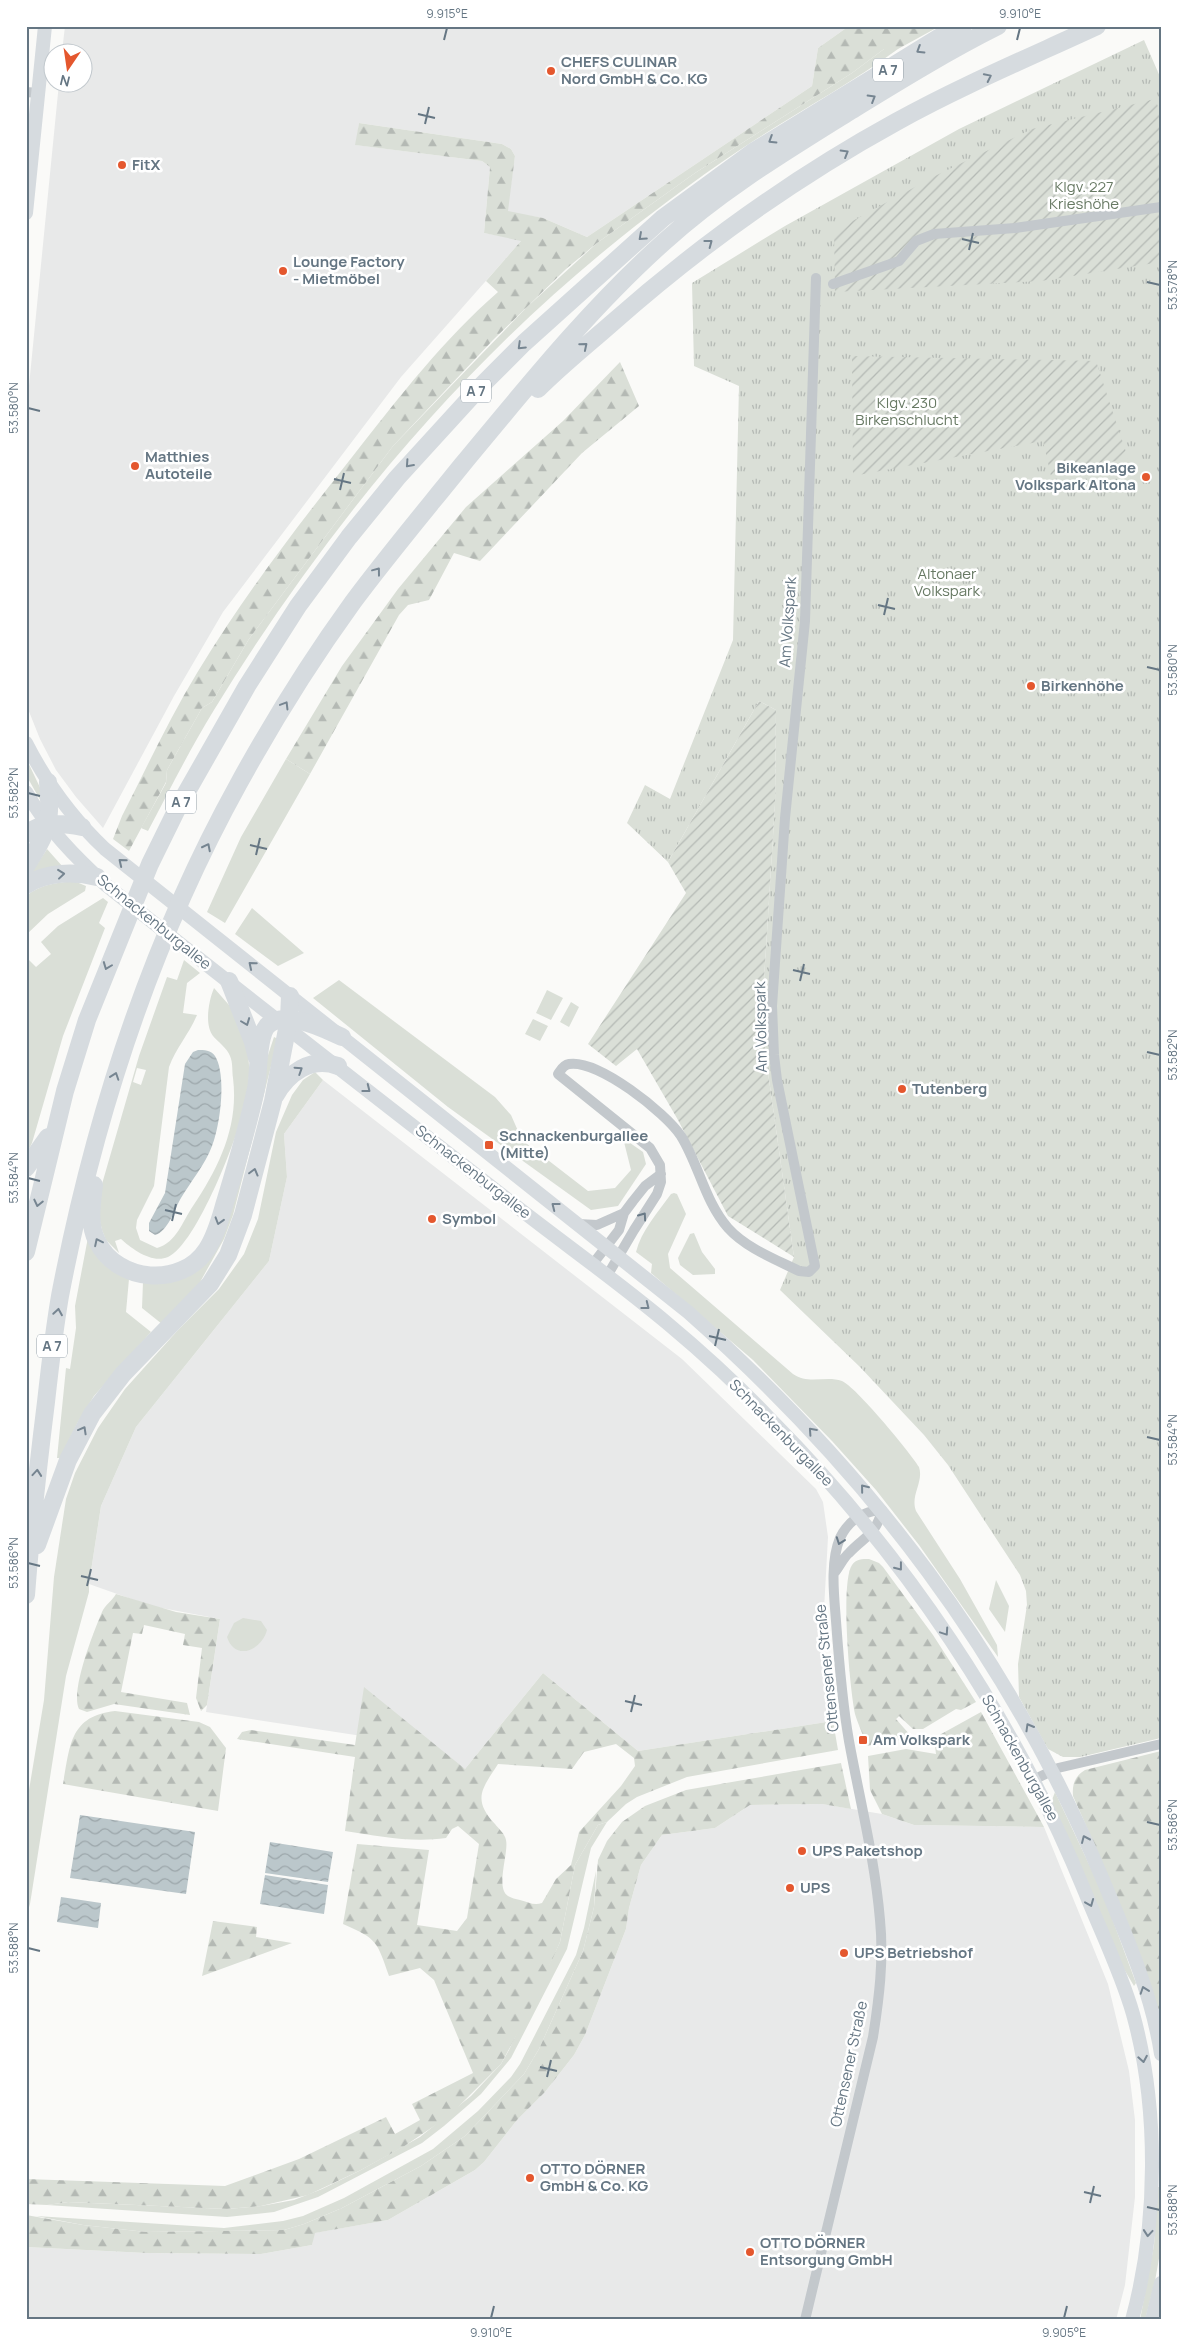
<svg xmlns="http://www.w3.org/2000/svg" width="1187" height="2346" viewBox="0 0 1187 2346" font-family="Manrope,sans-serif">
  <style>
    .built { fill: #e8e9e9 }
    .grass { fill: #dadfd7; fill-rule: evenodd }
    .forest { fill: url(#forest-firs); fill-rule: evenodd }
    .park { fill: url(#park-tufts) }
    .garden { fill: url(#garden-furrows) }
    .water { fill: url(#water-waves) }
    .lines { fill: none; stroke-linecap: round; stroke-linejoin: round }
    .street { stroke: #c3c8cc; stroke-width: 10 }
    .secondary { stroke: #d6dbdf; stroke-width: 14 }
    .highway { stroke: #d6dbdf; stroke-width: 18 }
    .oneway { stroke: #768591 }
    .oneway2 { stroke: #6a7a87 }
    .ticks { fill: none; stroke: #657683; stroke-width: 2 }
    .poi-dot { fill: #e4572e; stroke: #fff; stroke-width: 2 }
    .labels { text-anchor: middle; stroke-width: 5; stroke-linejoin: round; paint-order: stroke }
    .shield { fill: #fff; stroke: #939fa8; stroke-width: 1 }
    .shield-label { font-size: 14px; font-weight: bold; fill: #657683 }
    .poi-label { font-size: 15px; font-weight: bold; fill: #657683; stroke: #fff; text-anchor: start }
    .park-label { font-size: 15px; fill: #687a64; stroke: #fff }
    .street-label { font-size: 15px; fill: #657683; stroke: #fff }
    .neatline { fill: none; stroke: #657683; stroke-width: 2 }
    .ticks-label { font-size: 12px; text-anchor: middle; fill: #657683 }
  </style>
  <defs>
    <pattern id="forest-firs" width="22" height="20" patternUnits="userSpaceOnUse" patternTransform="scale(1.25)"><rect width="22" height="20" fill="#dadfd7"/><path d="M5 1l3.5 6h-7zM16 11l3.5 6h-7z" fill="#b4b9b4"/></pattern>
    <pattern id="park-tufts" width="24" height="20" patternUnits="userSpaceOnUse" patternTransform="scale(1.25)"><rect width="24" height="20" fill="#dadfd7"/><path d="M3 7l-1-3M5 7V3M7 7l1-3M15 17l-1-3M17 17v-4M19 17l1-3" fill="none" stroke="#b4b9b4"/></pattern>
    <pattern id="garden-furrows" width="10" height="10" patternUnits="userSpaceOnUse" patternTransform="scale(1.25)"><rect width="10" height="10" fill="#dadfd7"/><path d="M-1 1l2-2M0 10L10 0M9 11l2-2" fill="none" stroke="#b4b9b4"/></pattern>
    <pattern id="water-waves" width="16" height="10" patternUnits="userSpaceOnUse" patternTransform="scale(1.25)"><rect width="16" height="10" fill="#bbc7cb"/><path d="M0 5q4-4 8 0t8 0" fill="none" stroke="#9ca6aa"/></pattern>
  </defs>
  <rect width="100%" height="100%" fill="#fafaf8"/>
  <!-- built -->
  <path class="built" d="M65 26H849L818 48 812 86 587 237 543 218 507 212 515 156 511 149 502 144 359 123 356 145 482 161 490 167 484 233 522 240 401 377 223 612 174 696 103 828 76 797 56 770 40 739 26 704V416L59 83 82 82V52H62Z
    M323 1080 682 1359 816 1489 823 1502 828 1537 823 1628 825 1666 833 1721 638 1751 543 1673 465 1769 375 1738 206 1712 220 1619 151 1606 89 1584 101 1506 136 1427 269 1261 287 1177 284 1134Z
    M822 1804 882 1814 914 1825 1044 1827 1108 1984 1129 2071 1135 2120V2197L1125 2285 1116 2320H26V2247L146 2253 261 2254 312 2245 314 2233 388 2220 475 2170 484 2162 517 2120 545 2092 574 2055 585 2035 626 1929 629 1908 641 1865 662 1835 715 1828 750 1805Z"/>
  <!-- grass -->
  <path class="grass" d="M884 49H898C853 82 805 108 758 138 710 169 664 203 619 239 456 370 323 532 214 710 190 749 169 791 148 831L141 828 166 783 167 770 202 708 212 702 249 639 393 446 527 307 597 243 695 173 852 73Z
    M26 758 45 798 43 805 26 775Z
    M286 759 310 774 225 923 207 912 241 837Z
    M47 849 63 867 30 875Z
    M74 881 86 886 85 891 48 914 26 935V896C41 884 56 883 74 881Z
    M103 898 108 902 99 923 105 928 63 1036 32 1143 26 1155V962L28 959 36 967 51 954 41 942 58 926Z
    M252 908 304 953 278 966 235 934Z
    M184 960 200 973 187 983 183 1013 197 1015C189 1034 176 1048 169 1067L154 1186 137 1220 136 1228 140 1240 157 1248C177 1242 182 1222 193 1206 219 1167 239 1126 233 1078 232 1072 233 1062 230 1056 227 1048 218 1042 213 1036 204 1024 209 1000 214 988L229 1005H234C240 1028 251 1052 249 1076 248 1084 248 1094 246 1102 239 1134 197 1244 168 1257 152 1264 132 1249 121 1239L115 1241 119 1253 106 1240 102 1230 99 1217 102 1184 139 1056 167 977 177 980ZM137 1068 146 1070 141 1085 133 1082Z
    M339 980 495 1097 511 1115 522 1140 588 1191 615 1188 631 1170 623 1138 643 1152 646 1164 618 1206 591 1210 448 1107 313 998Z
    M547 990 563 998 551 1020 536 1013Z
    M571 1002 579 1007 569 1027 560 1022Z
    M533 1019 548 1026 540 1041 525 1034Z
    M274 1037 278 1039 233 1215 224 1239 199 1284 162 1324 142 1308 143 1282 197 1269Z
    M315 1072 323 1080 284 1134 287 1177 269 1261 136 1427 101 1506 89 1584V1592L66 1676 30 1904 26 1917V1808L44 1700 54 1577 66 1499 75 1473 98 1428 125 1389 178 1330 219 1289 244 1254 258 1219 276 1132 292 1095 303 1080Z
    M674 1193 677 1194 686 1214 668 1254 670 1268 793 1374C809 1385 826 1375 842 1381 855 1386 910 1452 919 1467 924 1482 910 1495 916 1511L960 1579 997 1645 998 1657 919 1545 876 1490 832 1441 753 1360 651 1273 652 1264 636 1252C641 1231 658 1212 671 1194Z
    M89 1232C96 1258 104 1268 129 1279L126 1312 151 1332 94 1396 78 1422 60 1458H57L66 1368 70 1369 76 1328 75 1306Z
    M694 1233 702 1252 715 1269V1274L693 1275 680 1265 678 1258 690 1234Z
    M996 1580 1009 1606 1005 1632 989 1609Z
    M243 1618 261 1621 267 1630C262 1650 235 1662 227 1637L234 1623Z
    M1055 1792 1103 1894 1136 1983 1134 1986 1121 1964 1053 1807 1052 1800Z
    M607 1822 591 1848 567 1949 511 2058 481 2094 444 2126 422 2143 318 2197 274 2212 227 2217 47 2205 68 2202 227 2209 261 2206 294 2200 322 2189 359 2171 420 2137 471 2096 501 2064 509 2050 560 1942 575 1865 598 1825Z
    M596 1871 594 1907 583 1951 539 2049 524 2074 465 2136 421 2166 342 2208 304 2224 284 2230 146 2232 83 2225 36 2216 224 2228 283 2221 303 2216 344 2198 433 2149 478 2111 511 2077 520 2064 576 1955 584 1928Z
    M1158 2187H1161V2247L1155 2281 1145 2320H1140L1154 2245Z"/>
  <!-- forest -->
  <path class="forest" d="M849 26H940L898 49H884L852 73 695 173 597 243 566 269 493 340 393 446 249 639 212 702 202 708 167 770 166 782 129 851 113 839 122 816C146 769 169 719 197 673 244 595 300 523 356 452 400 396 444 339 498 292L486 281 521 241 484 233 490 167 482 161 355 145 359 123 502 144 511 149 515 156 508 211 543 218 587 237 812 86 818 48Z
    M620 362 639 406 582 453 480 561 454 553 429 600 408 605 399 615 310 774 286 759 342 666 398 589 466 507 563 421Z
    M869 1559 879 1563 883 1567 933 1635 976 1702 961 1710 956 1709 923 1729H913L899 1716 896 1719 911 1736 905 1739 866 1746C864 1735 858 1725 855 1714 850 1691 840 1582 852 1565 856 1559 862 1559 869 1559Z
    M116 1594 176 1612 220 1619 207 1705 201 1711 196 1698 202 1648 183 1645 185 1634 144 1625 142 1634 133 1633 121 1692 187 1703 190 1715 114 1704 87 1712 79 1709C70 1691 94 1631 102 1612 105 1605 112 1601 116 1594Z
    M543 1673 638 1751 833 1721 838 1750 687 1777 637 1797 626 1804 607 1822 598 1825 575 1865 560 1942 528 2014 501 2064 449 2116 403 2147 359 2171 308 2195 261 2206 227 2209 68 2202 47 2205 26 2204V2179L225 2186 299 2159 386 2117 395 2134 420 2120 412 2104 473 2073 434 1980 420 1968 389 1976C377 1942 378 1939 343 1924L357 1844 429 1850 417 1925 457 1931 467 1918 479 1844 458 1826 452 1829 446 1838C411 1843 379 1836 345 1831L355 1757 237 1739 242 1732 251 1730 355 1745 364 1687 465 1769ZM616 1744 634 1758 635 1766 621 1786 579 1832 571 1865 556 1879 542 1903C534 1906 528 1902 520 1900 516 1899 511 1898 508 1896 495 1888 509 1853 506 1840 505 1834 499 1829 495 1824 472 1799 482 1789 498 1764L572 1769 584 1752Z
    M115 1711 199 1722 210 1727 226 1748 218 1811 63 1784C70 1747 69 1716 115 1711Z
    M981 1712 1044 1827 914 1825 882 1814 870 1790 868 1756 906 1749 936 1754 934 1738Z
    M1161 1751V2022C1137 1944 1106 1870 1073 1796 1072 1784 1075 1776 1085 1770Z
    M841 1763 851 1809 822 1804 750 1805 715 1828 662 1835 641 1865 629 1908 626 1929 585 2035 574 2055 545 2092 517 2120 484 2162 475 2170 388 2220 315 2233 312 2245 261 2254 146 2253 26 2247V2215L83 2225 146 2232 284 2230 304 2224 342 2208 421 2166 465 2136 524 2074 539 2049 583 1951 594 1907 598 1860 607 1841 622 1822 645 1806 686 1790Z
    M213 1921 257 1927 256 1937 292 1943 202 1976Z"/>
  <!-- park -->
  <path class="park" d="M1144 40 1161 79V1738L1080 1757H1063L1048 1749 1019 1697 1018 1664 1027 1605 1026 1591 1020 1575 948 1465 924 1435 860 1367 780 1290 794 1257 765 1051 763 996 775 804 776 710 759 701 668 862 627 823 645 785 670 799 733 640 739 386 694 366 692 283 785 226 959 129Z"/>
  <!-- garden -->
  <path class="garden" d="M1155 99 1161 114V262L1041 281 835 292 834 231 937 175 1032 129Z
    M852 356 1096 361 1128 458 1051 476 1043 441 853 476Z
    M759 701 776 710 775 804 763 996 765 1051 794 1257 728 1216 678 1120 637 1049 616 1066 588 1044 686 893 668 862Z"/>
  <!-- water -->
  <path class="water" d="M198 1050C204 1050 211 1050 215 1056 227 1075 220 1126 212 1146 205 1165 191 1181 181 1198 175 1208 168 1232 155 1235L149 1231V1223L165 1193 185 1064 193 1052Z
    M80 1815 195 1832 186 1894 70 1878Z
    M270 1842 333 1852 328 1882 265 1873Z
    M265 1875 328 1885 324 1914 260 1904Z
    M61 1897 101 1903 98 1928 57 1922Z"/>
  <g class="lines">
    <!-- street -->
    <path class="street" d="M26 92 38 93
      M833 284 899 261 916 241 934 234 1015 228 1161 207
      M578 1224 597 1225 624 1213
      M592 1265 619 1230 624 1213 633 1201 645 1186 661 1174
      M607 1276 634 1230 657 1194 661 1182 660 1165 650 1148 558 1074C561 1070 563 1065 569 1064 598 1059 666 1113 681 1136 699 1165 705 1202 728 1228 746 1248 775 1259 799 1271L809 1272 815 1266 777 1080 774 1055 772 1006 785 818 805 621 816 278
      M1033 1780 1058 1768 1161 1744
      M805 2320 873 2037C879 1999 884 1960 880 1920 875 1860 860 1801 849 1741 842 1701 839 1662 836 1621 834 1595 830 1562 840 1538 848 1521 863 1511 882 1510 876 1535 865 1536 849 1553 843 1558 840 1566 835 1572"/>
    <!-- secondary -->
    <path class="secondary" d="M26 213 45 26
      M26 743C47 784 72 818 105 849L688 1312C870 1473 1008 1655 1103 1880 1126 1935 1152 1994 1161 2054
      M26 792C47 828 75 857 106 885 240 992 376 1097 512 1203 563 1243 617 1281 667 1323 703 1353 738 1385 770 1419 904 1554 1013 1716 1085 1892 1101 1932 1121 1972 1133 2014 1159 2108 1158 2225 1132 2320
      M1152 2320 1161 2283"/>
    <!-- highway -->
    <path class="highway" d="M538 389C561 366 586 346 611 324 698 247 794 178 896 122 961 86 1030 57 1097 26
      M26 834C42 821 63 823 82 827
      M26 866C48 832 52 823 48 782
      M26 885C47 872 74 871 97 877
      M229 981 253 1042 257 1058
      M275 1096C288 1073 311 1056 338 1066
      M26 1168 48 1137
      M94 1185C92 1203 88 1224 97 1241 117 1283 182 1288 207 1249 217 1234 221 1215 226 1199 237 1163 248 1126 256 1089 259 1073 257 1038 267 1026 284 1008 324 1029 342 1037
      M26 1252 65 1091 87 1020 150 864 177 809 247 686 298 606 349 537 397 478 481 386 524 343 663 218 753 152 940 37 963 26
      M37 1545 68 1460 92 1414 123 1374 210 1284 228 1255 243 1215 273 1101 289 1019 290 996
      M26 1595C31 1530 38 1466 46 1402 50 1366 54 1331 60 1296 94 1118 151 942 239 783 273 721 311 660 353 602 388 555 425 511 462 465 526 388 589 309 664 242 720 191 783 153 847 113 896 83 946 52 998 26"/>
  </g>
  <!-- one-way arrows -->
  <defs><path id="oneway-chevron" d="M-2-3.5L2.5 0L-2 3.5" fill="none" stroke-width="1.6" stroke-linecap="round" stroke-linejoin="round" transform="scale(1.25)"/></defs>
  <g class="oneway">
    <use href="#oneway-chevron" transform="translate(920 50) rotate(148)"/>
    <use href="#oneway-chevron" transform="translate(988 77) rotate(-26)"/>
    <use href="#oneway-chevron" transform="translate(872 98) rotate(-31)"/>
    <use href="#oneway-chevron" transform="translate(772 140) rotate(148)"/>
    <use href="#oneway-chevron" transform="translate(845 153) rotate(-31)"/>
    <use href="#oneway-chevron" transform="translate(642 237) rotate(138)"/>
    <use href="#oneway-chevron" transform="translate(709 243) rotate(-37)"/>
    <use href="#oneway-chevron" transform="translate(521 346) rotate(136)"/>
    <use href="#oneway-chevron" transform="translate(584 346) rotate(-40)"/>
    <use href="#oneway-chevron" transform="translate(409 464) rotate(132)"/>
    <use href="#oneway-chevron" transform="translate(377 571) rotate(-53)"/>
    <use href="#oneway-chevron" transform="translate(285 705) rotate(-59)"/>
    <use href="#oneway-chevron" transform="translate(207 847) rotate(-63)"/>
    <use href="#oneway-chevron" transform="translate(122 862) rotate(-141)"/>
    <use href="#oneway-chevron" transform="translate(61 874) rotate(-6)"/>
    <use href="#oneway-chevron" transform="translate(252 965) rotate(-140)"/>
    <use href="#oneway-chevron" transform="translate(107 966) rotate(111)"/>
    <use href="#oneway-chevron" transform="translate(246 1022) rotate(69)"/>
    <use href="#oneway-chevron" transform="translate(299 1070) rotate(-33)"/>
    <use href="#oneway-chevron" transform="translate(115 1076) rotate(-71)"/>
    <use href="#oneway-chevron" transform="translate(367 1089) rotate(38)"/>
    <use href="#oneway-chevron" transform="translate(254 1172) rotate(-75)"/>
    <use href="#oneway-chevron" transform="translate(38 1203) rotate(103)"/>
    <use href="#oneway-chevron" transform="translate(555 1206) rotate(-142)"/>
    <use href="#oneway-chevron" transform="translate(219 1221) rotate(107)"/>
    <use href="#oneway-chevron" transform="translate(98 1242) rotate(-116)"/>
    <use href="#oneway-chevron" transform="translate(646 1306) rotate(38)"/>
    <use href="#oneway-chevron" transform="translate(58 1312) rotate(-81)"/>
    <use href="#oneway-chevron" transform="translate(83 1430) rotate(-61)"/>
    <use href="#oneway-chevron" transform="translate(812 1431) rotate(-132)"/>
    <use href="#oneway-chevron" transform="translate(37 1473) rotate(-85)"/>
    <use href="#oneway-chevron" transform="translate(864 1488) rotate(-129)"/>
    <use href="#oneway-chevron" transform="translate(899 1567) rotate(52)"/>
    <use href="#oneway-chevron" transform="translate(945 1632) rotate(56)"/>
    <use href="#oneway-chevron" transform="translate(1029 1727) rotate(-120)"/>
    <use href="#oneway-chevron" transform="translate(1085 1839) rotate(-114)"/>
    <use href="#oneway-chevron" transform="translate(1090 1903) rotate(68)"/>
    <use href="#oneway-chevron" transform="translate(1144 1990) rotate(-109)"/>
    <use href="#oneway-chevron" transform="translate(1143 2059) rotate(80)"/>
    <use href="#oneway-chevron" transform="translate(1148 2233) rotate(95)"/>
  </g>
  <g class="oneway2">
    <use href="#oneway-chevron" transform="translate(643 1216) rotate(-55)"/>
    <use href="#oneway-chevron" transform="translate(840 1541) rotate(110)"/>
  </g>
  <!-- ticks -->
  <path class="ticks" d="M444 40 447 28M1017 40 1020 28M418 114 435 118M425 124 429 107M962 239 979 243M969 250 973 233M1147 282 1160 285M28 408 40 411M334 479 351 483M340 490 344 473M878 605 895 609M884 615 888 598M1147 667 1160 670M28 793 40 796M250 845 267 849M256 855 260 838M793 970 810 974M800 981 804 964M1147 1052 1160 1055M28 1178 40 1181M165 1210 182 1214M172 1221 176 1204M709 1336 726 1340M715 1346 719 1329M1147 1437 1160 1440M28 1563 40 1566M81 1576 98 1580M87 1586 91 1569M625 1701 642 1705M631 1712 635 1695M1147 1822 1160 1825M28 1948 40 1951M540 2067 557 2071M547 2077 551 2060M1084 2192 1101 2196M1090 2203 1094 2186M1147 2207 1160 2210M491 2318 494 2306M1064 2318 1067 2306"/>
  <!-- markers -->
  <g class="poi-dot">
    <circle cx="551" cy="71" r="5"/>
    <circle cx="122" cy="165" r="5"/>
    <circle cx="283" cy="271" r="5"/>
    <circle cx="135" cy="466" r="5"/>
    <circle cx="1146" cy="477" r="5"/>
    <circle cx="1031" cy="686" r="5"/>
    <circle cx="902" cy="1089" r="5"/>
    <rect x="484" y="1140" width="10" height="10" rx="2.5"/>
    <circle cx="432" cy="1219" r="5"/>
    <rect x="858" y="1735" width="10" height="10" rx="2.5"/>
    <circle cx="802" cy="1851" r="5"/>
    <circle cx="790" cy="1888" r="5"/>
    <circle cx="844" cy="1953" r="5"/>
    <circle cx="530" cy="2178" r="5"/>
    <circle cx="750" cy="2252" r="5"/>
  </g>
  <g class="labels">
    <!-- shield labels -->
    <g class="shield">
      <rect x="873" y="58.5" width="30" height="23" rx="4"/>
      <rect x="461" y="379.5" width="30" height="23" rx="4"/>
      <rect x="166" y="790.5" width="30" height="23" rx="4"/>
      <rect x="37" y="1334.5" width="30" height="23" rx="4"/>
    </g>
    <g class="shield-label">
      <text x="888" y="75">A 7</text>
      <text x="476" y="396">A 7</text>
      <text x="181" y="807">A 7</text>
      <text x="52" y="1351">A 7</text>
    </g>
    <!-- poi labels -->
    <g class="poi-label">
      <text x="561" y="67">CHEFS CULINAR<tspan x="561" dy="17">Nord GmbH &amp; Co. KG</tspan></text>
      <text x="132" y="170">FitX</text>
      <text x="293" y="267">Lounge Factory<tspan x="293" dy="17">- Mietmöbel</tspan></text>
      <text x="145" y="462">Matthies<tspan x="145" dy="17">Autoteile</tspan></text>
      <text x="1136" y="473" text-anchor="end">Bikeanlage<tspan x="1136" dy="17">Volkspark Altona</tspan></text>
      <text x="1041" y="691">Birkenhöhe</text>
      <text x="912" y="1094">Tutenberg</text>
      <text x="499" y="1141">Schnackenburgallee<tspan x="499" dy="17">(Mitte)</tspan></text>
      <text x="442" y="1224">Symbol</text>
      <text x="873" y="1745">Am Volkspark</text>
      <text x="812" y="1856">UPS Paketshop</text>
      <text x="800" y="1893">UPS</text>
      <text x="854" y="1958">UPS Betriebshof</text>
      <text x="540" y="2174">OTTO DÖRNER<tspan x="540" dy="17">GmbH &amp; Co. KG</tspan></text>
      <text x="760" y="2248">OTTO DÖRNER<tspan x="760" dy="17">Entsorgung GmbH</tspan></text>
    </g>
    <!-- park labels -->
    <g class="park-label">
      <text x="1084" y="192">Klgv. 227<tspan x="1084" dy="17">Krieshöhe</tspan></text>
      <text x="907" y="408">Klgv. 230<tspan x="907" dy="17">Birkenschlucht</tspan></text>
      <text x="947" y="579">Altonaer<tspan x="947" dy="17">Volkspark</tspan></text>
    </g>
    <!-- street labels -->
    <g class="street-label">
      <text transform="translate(788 622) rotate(-86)" y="5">Am Volkspark</text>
      <text transform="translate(154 922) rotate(39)" y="5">Schnackenburgallee</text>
      <text transform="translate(761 1027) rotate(-91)" y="5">Am Volkspark</text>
      <text transform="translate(473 1172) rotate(38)" y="5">Schnackenburgallee</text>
      <text transform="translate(781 1433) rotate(46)" y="5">Schnackenburgallee</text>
      <text transform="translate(827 1668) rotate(-96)" y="5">Ottensener Straße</text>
      <text transform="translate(1020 1758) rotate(61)" y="5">Schnackenburgallee</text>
      <text transform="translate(849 2064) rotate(-78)" y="5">Ottensener Straße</text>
    </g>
  </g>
  <!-- border -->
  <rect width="1187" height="2346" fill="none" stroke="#ffffff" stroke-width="55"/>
  <!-- north arrow -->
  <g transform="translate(68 68) rotate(193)"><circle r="24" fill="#ffffff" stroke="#c1c8cd"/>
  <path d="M0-4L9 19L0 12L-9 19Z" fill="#e4572e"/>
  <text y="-8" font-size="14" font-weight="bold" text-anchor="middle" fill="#657683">N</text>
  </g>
  <rect x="28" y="28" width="1132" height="2290" class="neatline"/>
  <g class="ticks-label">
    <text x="447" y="18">9.915°E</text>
    <text x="1020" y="18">9.910°E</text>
    <text transform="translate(1173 285) rotate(-90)" y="4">53.578°N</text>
    <text transform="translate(14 408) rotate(-90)" y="4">53.580°N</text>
    <text transform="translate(1173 670) rotate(-90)" y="4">53.580°N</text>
    <text transform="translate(14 793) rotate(-90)" y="4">53.582°N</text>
    <text transform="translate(1173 1055) rotate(-90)" y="4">53.582°N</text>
    <text transform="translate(14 1178) rotate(-90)" y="4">53.584°N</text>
    <text transform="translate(1173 1440) rotate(-90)" y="4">53.584°N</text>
    <text transform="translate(14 1563) rotate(-90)" y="4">53.586°N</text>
    <text transform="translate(1173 1825) rotate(-90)" y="4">53.586°N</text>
    <text transform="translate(14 1948) rotate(-90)" y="4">53.588°N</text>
    <text transform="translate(1173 2210) rotate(-90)" y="4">53.588°N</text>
    <text x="491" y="2337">9.910°E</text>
    <text x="1064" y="2337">9.905°E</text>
  </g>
</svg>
